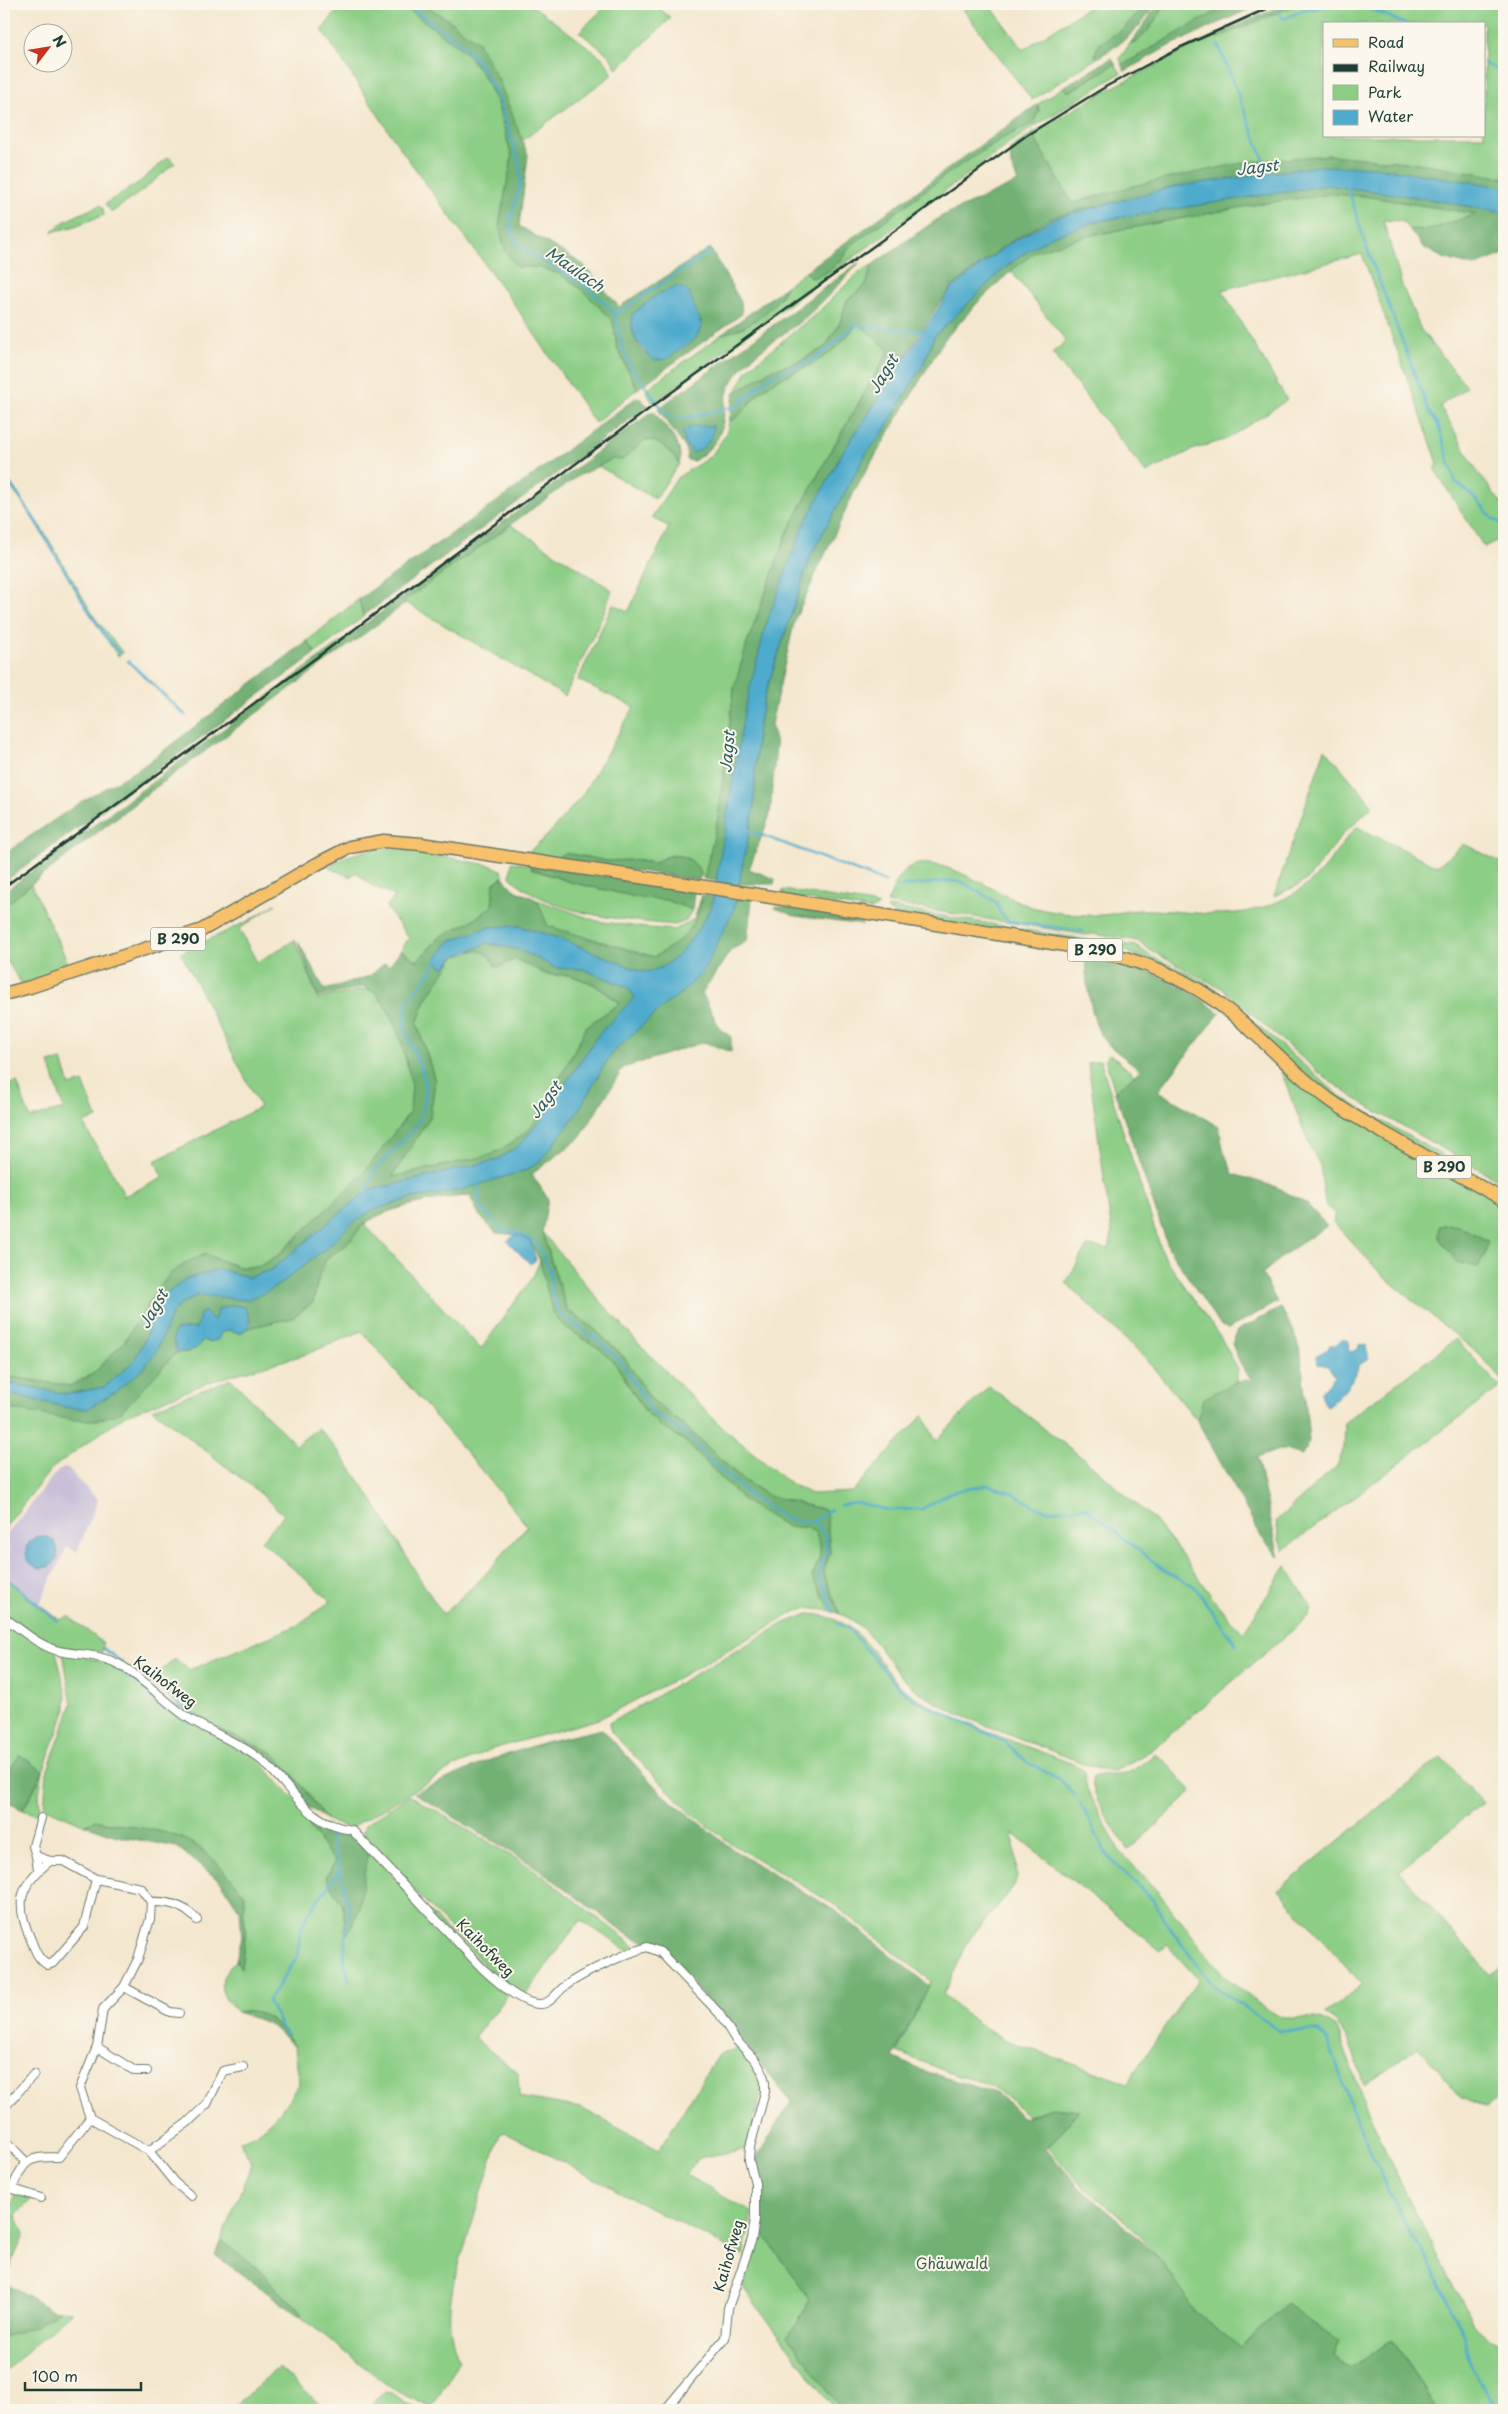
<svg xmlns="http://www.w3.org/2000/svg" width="1508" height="2414" viewBox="0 0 1508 2414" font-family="'Playpen Sans',sans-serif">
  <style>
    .industrial { fill: #c8bfd8 }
    .green { fill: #8dce86; stroke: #56865d; fill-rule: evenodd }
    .forest { fill: #72b173; stroke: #487754; fill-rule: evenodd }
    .water { fill: #4fabcd; stroke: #377480 }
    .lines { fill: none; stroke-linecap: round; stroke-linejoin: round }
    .stream { stroke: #4fabcd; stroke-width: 2.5 }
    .minor-casing { stroke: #6a786a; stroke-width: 10 }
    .primary-casing { stroke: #6a786a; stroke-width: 15 }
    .minor { stroke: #fff; stroke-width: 8 }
    .primary { stroke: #f6c16b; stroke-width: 12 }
    .rail { stroke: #1f3d34; stroke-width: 2.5 }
    .labels { text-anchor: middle; stroke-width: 4; stroke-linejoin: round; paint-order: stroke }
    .shield { fill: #fbf7ec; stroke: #61756b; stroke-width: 1 }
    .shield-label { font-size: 14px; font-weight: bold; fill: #1f3d34 }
    .street-label { font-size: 15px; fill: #1f3d34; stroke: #fbf7ec }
    .park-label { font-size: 15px; fill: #3a6148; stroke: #fbf7ec }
    .water-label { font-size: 16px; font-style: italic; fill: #2d5e62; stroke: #fbf7ec }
  </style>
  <rect width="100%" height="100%" fill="#fbf7ec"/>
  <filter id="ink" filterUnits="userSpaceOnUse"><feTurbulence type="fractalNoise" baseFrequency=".02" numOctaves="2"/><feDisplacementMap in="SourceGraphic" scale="10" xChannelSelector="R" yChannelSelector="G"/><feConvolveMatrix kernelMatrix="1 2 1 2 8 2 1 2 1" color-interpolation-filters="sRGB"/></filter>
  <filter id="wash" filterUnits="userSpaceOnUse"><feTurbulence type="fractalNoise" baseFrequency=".0096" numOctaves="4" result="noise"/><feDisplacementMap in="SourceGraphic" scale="20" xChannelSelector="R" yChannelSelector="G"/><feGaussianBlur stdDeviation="1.12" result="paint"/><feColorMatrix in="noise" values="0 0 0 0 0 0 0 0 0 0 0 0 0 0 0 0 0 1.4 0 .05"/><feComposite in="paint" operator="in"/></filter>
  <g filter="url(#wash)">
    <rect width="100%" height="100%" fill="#f4e7cf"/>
    <!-- industrial -->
    <path class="industrial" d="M66 1467 98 1500 77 1552 67 1547 39 1604 4 1578V1538L58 1470Z"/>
    <!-- green -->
    <path class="green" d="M342 4H401L460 47 481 72 497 103 512 157 499 225 517 267H537L560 274 581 289 613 321 617 347 637 389 595 423 514 304 400 148 322 30Z
      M423 4H526L536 8 604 59 613 74 523 140 449 20Z
      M608 4H654L671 18 617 69 609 55 579 32Z
      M959 4H989L1023 50 1093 4H1146L1122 30 1099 44 1095 54 1097 58 1032 100Z
      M1166 4H1232C1194 22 1159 45 1122 65L1120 58 1131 42 1135 44 1150 28Z
      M1298 4H1504V178L1426 164 1329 155 1146 183 1072 203 1032 134 1104 92 1206 39 1215 35 1217 38ZM1324 24H1484V136H1324Z
      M1115 64 1121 73 1030 129 653 403 646 392 648 388 722 334 744 327 781 297 785 287 806 271 811 278 844 259 848 247 953 170 1001 139 1033 123 1039 111 1038 104 1063 87 1069 92Z
      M168 157 175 163 142 191 112 212 105 204 141 181Z
      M1331 194 1365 196 1477 214 1429 230 1409 229 1402 221 1383 220 1402 286 1421 330 1467 387 1440 406 1477 471 1504 507V537L1484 547 1435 470 1438 463 1362 254 1222 290 1287 400 1227 439 1192 450 1146 473 1052 353 1066 341 1011 271 1036 251 1087 236 1259 204Z
      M100 205 103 209 104 215 72 227 51 232 65 221Z
      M872 265 866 285 847 300 840 323 825 347 800 361 771 370 734 394 749 368 817 313 859 272Z
      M856 325H860L889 350 827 458 787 533 747 644 734 688 718 818 704 879C692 859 677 846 655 863L632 860 607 861 566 853 557 859 525 855 548 835 581 797 634 707 578 680 613 604 628 612 669 527 652 517 677 478 711 456 726 434 729 422C746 413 751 398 765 388 779 377 794 373 810 365 827 357 845 341 856 325Z
      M645 440C659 440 672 452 679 464L655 499 598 466 613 459 622 460Z
      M4 473 46 535 95 618 123 653 118 656C76 599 48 534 4 478Z
      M511 525 612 590 603 615 565 696 403 601Z
      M359 599 363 617 316 653 307 641Z
      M1325 749 1373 806 1343 834 1309 878 1299 885 1274 896Z
      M1357 827 1437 866 1464 844 1504 864V1183L1365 1105 1324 1077 1223 989 1151 951 1140 942 1129 939 1092 934 1086 935 887 903C894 888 900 866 919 864 952 860 1001 897 1032 907 1053 913 1081 916 1103 915 1115 914 1128 910 1140 910 1179 909 1220 920 1257 909 1280 903 1306 889 1322 871 1335 857 1343 840 1357 827Z
      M383 848 408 850 493 866 501 870 506 881 502 877 494 883 492 906 472 921 441 936 417 961 401 950 409 938 386 907 395 896 372 886 356 872 351 877 329 868C341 854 366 851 383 848Z
      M512 862 532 865 531 869 570 882 641 898 666 899 692 910 686 921 675 925C622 920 551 915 510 877Z
      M31 884 71 969 21 983 4 956V907Z
      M783 890 873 904 879 906 871 910 783 896Z
      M702 895C698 928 681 942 654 957L547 926 537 900 597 921 647 928 675 930 694 919Z
      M276 904 239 929 257 962 295 940 318 999 367 989 376 993 390 1013 402 1044 412 1085 410 1112 364 1173 278 1255 258 1267H238L205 1254 159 1287 124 1342 93 1374 70 1386 4 1376V1086L17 1082 30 1118 64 1109 49 1063 62 1060 70 1086 83 1082 97 1118 83 1123C96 1148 114 1170 124 1196L163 1178 155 1161 260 1107 181 953 250 920Z
      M888 907 1082 939 1137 946 1150 956 1190 974 1217 990 1341 1097 1450 1160 1446 1163 1347 1107 1173 970 1120 949 894 914 887 909Z
      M479 950 488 953 497 968 515 959 548 975H569L593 984 620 1003 587 1026 548 1101 530 1129 511 1144 491 1155 391 1177 430 1117 435 1081 417 1023 426 1000 454 957Z
      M1110 1054 1134 1075 1115 1092 1105 1058Z
      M1100 1060 1163 1255 1222 1340 1238 1369 1237 1381 1204 1399 1197 1420 1145 1358 1066 1283 1087 1246 1109 1249 1112 1234 1088 1063Z
      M1281 1066 1504 1202 1502 1270 1504 1272V1382L1481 1356 1382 1275 1333 1222 1336 1215 1325 1205 1320 1165 1310 1147 1282 1074Z
      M1454 1162 1504 1188V1194L1454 1166Z
      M364 1224 481 1349 533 1277 540 1261 545 1278 565 1327 600 1349 617 1366 644 1410 659 1425 685 1441 744 1501 788 1527H805L815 1532 820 1545V1557L812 1577 832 1611 808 1608 795 1612 676 1679 599 1719 492 1749 450 1769 352 1827 342 1826 327 1820 298 1781 273 1753 229 1734 201 1719 183 1706 181 1708 148 1682 175 1659 189 1670 296 1626 331 1601 261 1541 284 1515 260 1493 152 1409 231 1379 296 1445 318 1428C368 1481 401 1554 443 1614L483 1577 527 1526C474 1459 417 1397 362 1331L307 1354 215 1380 124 1416 51 1469 4 1529V1408L73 1420 153 1377 173 1354 189 1352 203 1340 228 1330 240 1333 248 1328 292 1318 313 1302 318 1282 326 1259 347 1244Z
      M542 1232 586 1285 638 1343 722 1427 789 1483 811 1494 852 1492 923 1415 936 1441 989 1386 1088 1462 1152 1518 1180 1552 1214 1600 1243 1633 1286 1566 1311 1607 1308 1617 1152 1750 1115 1771 1098 1769C1065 1756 1033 1744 1001 1731 972 1720 940 1708 915 1689 887 1668 873 1626 840 1614L823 1573 830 1553 826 1510 769 1496 743 1480 689 1430 651 1399 623 1356 591 1326 567 1310Z
      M1456 1339 1500 1387 1284 1550 1279 1540 1276 1521 1337 1466 1344 1448 1345 1422Z
      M4 1578 60 1620 68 1616 103 1643 102 1652 53 1646 4 1615Z
      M807 1614C847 1615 862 1638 885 1667 891 1675 897 1684 905 1690 958 1726 1022 1743 1080 1767L1084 1771 1087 1790 1119 1850 1158 1892 1225 1977 1259 2004 1282 2018H1315L1323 2020 1337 2028 1361 2094 1393 2168 1473 2324 1490 2338 1504 2346V2410H1437L1393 2339 1350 2368 1334 2358 1288 2304 1240 2348 1197 2314 1163 2263 1127 2222 1080 2184 1048 2147 1079 2111 1051 2108 1028 2116 1012 2100 982 2082 958 2076 897 2052 931 1981 835 1905 732 1844 691 1813 611 1732 609 1723 785 1623ZM1013 1833 1161 1951 1167 1945 1198 1979 1127 2083 1005 2040 976 2022 943 1995 970 1938 1014 1887 1017 1875Z
      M4 1620 56 1651 66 1695V1709L43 1771 39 1793 40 1816 23 1810 39 1781 20 1756 4 1775Z
      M63 1653 116 1664 184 1717 255 1757 300 1805 311 1829 335 1862 326 1877 343 1906 346 1937 368 1850 510 1993 474 2038 518 2073 519 2097 581 2108 659 2150 719 2053 739 2049 746 2063 760 2078 763 2086 746 2149 698 2158 685 2174 752 2212 743 2256 505 2132 500 2134 454 2281C448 2312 447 2329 459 2360L432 2408 391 2388 301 2317V2310L275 2288 264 2273 221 2240 252 2163 239 2141 256 2134 280 2112 299 2084 295 2047 286 2033 270 2018 245 2011 237 2012C218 1994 215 1980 236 1961L241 1968 246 1929 243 1911 245 1895 204 1851 127 1827 94 1820 85 1825 44 1807 47 1772 72 1704Z
      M1155 1754 1163 1759 1192 1792 1129 1850C1117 1835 1091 1797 1092 1778 1101 1772 1113 1777 1124 1774 1136 1770 1145 1761 1155 1754Z
      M1441 1757 1483 1803 1399 1871 1491 1975 1504 1965V2094L1487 2108 1461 2097 1418 2047 1364 2085C1354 2057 1351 2032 1325 2014L1362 1984 1278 1890Z
      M409 1795 532 1868 636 1947 629 1951 580 1920 526 1994 503 1984 362 1835 365 1825Z
      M15 2192 34 2197 16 2215 24 2234 6 2277H4V2238L7 2233Z
      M757 2225 810 2300 788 2337 842 2410H835L739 2282Z
      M60 2310 72 2311 4 2372V2337L35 2326Z
      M279 2368 326 2410H230Z
      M384 2392 392 2393 419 2410H367Z"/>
    <!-- forest -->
    <path class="forest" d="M401 4H423L449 20 478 42 499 81 528 155 519 226 584 265 619 307 710 248 741 302 742 314 637 389 617 347 613 321 581 289 560 274 537 267H517L505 251 499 225 512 157 497 103 481 72 468 54ZM701 320C704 339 677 355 661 360 645 360 634 342 632 327Z
      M1146 4H1155C1141 29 1121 44 1097 58L1095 54 1099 44 1122 30Z
      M1159 4H1166L1150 28 1135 44 1131 42Z
      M1232 4H1260L1167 47 1125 71 1122 65C1159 45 1194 22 1232 4Z
      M1287 4H1298L1217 38 1215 35Z
      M1112 58 1115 64 1068 92 1063 87Z
      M1038 104 1039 111 1033 123 1001 139 953 170 849 247C842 262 828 275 811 278L806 271Z
      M1032 134 1072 203 1146 183 1246 162 1329 155 1426 164 1504 178V187L1374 167 1109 203 1053 217 1007 244 951 288 937 307 841 455 730 805 716 881 704 879 718 818 734 688 747 644 787 533 827 458 889 350 860 325H856C845 341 827 357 810 365 794 373 779 377 765 388 751 398 746 413 729 422L734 394 771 370 800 361 825 347 840 323 847 300 866 285 872 265 942 216 1018 182 1011 165 1010 149Z
      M1327 185 1424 198 1504 213V254L1474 266 1443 258 1423 247 1409 229 1429 230 1476 214 1365 196 1331 194 1259 204 1087 236 1036 251 1011 271 979 301 944 340 856 488 795 619 771 724 776 745 770 815 749 869 775 879 774 884H738L754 808 757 732 765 694 811 555 867 452 881 436 923 365 934 337 999 273 1021 255 1050 237 1098 221Z
      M860 262C840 283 820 306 797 324 776 340 751 353 736 376 712 410 740 430 694 461L687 460 686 449 658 409Z
      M785 287C777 309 746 330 722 334Z
      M637 397 640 398 648 406 363 616 359 599 512 491Z
      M653 411C664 426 685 445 679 464 672 452 659 440 645 440L622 460 613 459 578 476 404 601 406 603 144 796 31 884 4 907V892Z
      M307 641 316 653 4 882V854L81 802 142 767Z
      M566 853 607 861 632 860 655 863C670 851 694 854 701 874L699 880 557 859 559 856Z
      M532 865 694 892 692 910 666 900 641 898 570 882 531 868Z
      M502 877 513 889 537 900 548 926 654 957C681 942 698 928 702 895L713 897C710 918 677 966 654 971 651 972 646 972 643 972L561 939 520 926 454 957 426 1000 417 1023 435 1081 430 1117 392 1177 491 1155 511 1143 530 1129 548 1101 587 1026 620 1003 594 984 569 975H548L515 959 497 968C489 955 485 949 469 951L487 943 520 950 556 968 583 969 627 987 635 997 598 1035 541 1120 518 1146 497 1160 367 1191 271 1270 249 1277 219 1269 160 1299 143 1344 133 1362 104 1387 67 1394 4 1382V1376L70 1386 93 1374 124 1342 159 1287 171 1273 189 1261 205 1254 238 1267H258L278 1256 364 1173 410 1112 412 1085 402 1044 390 1013 376 993 364 987 318 997 298 942 325 990 370 976 385 963 389 966 401 950 417 961 441 936 472 921 492 906 494 883Z
      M737 898 752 899 747 941 731 950 702 993 720 1029 731 1037V1052L704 1042 623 1068 580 1138 532 1174 548 1199 542 1232 567 1310 591 1326 623 1356 651 1399 689 1430 743 1480 769 1496 826 1510 830 1553 823 1573 840 1614 832 1611 812 1577 820 1557V1545L815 1532 805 1527H788L744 1501 685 1441 659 1425 644 1410 617 1366 600 1349 565 1327 553 1315 540 1261 530 1241 521 1235 496 1233 479 1215 470 1196C441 1197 387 1207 364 1224 357 1230 353 1239 346 1245 340 1250 333 1253 327 1258 318 1268 316 1289 313 1302L292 1318 248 1328 250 1320 245 1307 232 1305 219 1309 214 1320 205 1312 201 1313 196 1328 175 1330 173 1338 177 1352 120 1413 98 1420H73L4 1408V1393L70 1408 88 1409 164 1332 172 1313 180 1305 198 1295 264 1293 283 1282 332 1243 349 1226 371 1211 412 1198 457 1191 527 1170 542 1159 575 1116 606 1062 617 1048 666 1004 685 990 734 909Z
      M776 906 861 918 862 925 796 916 775 908Z
      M1094 954C1145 968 1178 981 1220 1013L1158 1091 1219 1127 1223 1149 1233 1174 1276 1187 1307 1204 1327 1226 1285 1254 1262 1274 1277 1302 1228 1329 1220 1325 1169 1249 1115 1092 1140 1070C1129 1060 1114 1051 1104 1040 1092 1026 1084 974 1086 956Z
      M1448 1224 1459 1226 1488 1241 1485 1255 1478 1267 1457 1262 1439 1238V1226Z
      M1281 1308 1293 1330 1301 1354 1309 1441 1302 1456C1277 1446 1280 1450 1257 1458L1279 1557 1262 1538 1197 1420 1203 1399 1237 1381 1252 1380 1242 1367 1232 1344 1238 1330Z
      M182 1706 201 1719 229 1734 273 1753 298 1781 327 1820 308 1807 268 1760 196 1719 181 1708Z
      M602 1729 663 1795 735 1851 837 1912 929 1986 893 2057 918 2069 995 2093 1010 2104 1024 2118 1051 2108 1079 2111 1046 2149 1080 2188 1122 2223 1163 2263 1197 2314 1240 2348 1287 2304 1340 2341 1334 2358 1350 2368 1393 2339 1437 2410H842L788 2337 810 2300 757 2225 761 2199 752 2165 791 2102 744 2043 676 1965 654 1945 628 1935 533 1865 414 1793 490 1760 545 1742Z
      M20 1755 43 1771 23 1810 4 1801V1776Z
      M300 1805 319 1823 354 1836 368 1850 359 1910 346 1938 343 1906 326 1877 335 1862 311 1829Z
      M94 1820C130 1828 175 1827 205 1852 220 1864 232 1880 245 1895L243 1911 246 1929 241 1968 236 1961 242 1936 240 1911 221 1882 177 1847 117 1836 85 1825Z
      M245 2011C269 2012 283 2028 295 2047L270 2024 237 2012Z
      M221 2240 264 2273 275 2288 301 2310V2317L215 2255Z
      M4 2281 49 2309 60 2310 35 2326 4 2337Z"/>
    <!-- water -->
    <path class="water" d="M1318 166 1374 167 1504 187V213L1424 198 1327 185 1098 221 1050 237 1021 255 999 273 934 337 923 365 881 436 867 452 811 555 765 694 757 732 754 808 734 909 703 972 685 990 666 1004 617 1048 606 1062 575 1116 542 1159 527 1170 457 1191 412 1198 371 1211 349 1226 332 1243 283 1282 264 1293 246 1300 198 1295 180 1305 172 1313 156 1352 141 1371 115 1392 88 1409 70 1408 4 1393V1382L67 1394 104 1387 133 1362 143 1344 160 1299 186 1279 219 1269 249 1277 271 1270 367 1191 497 1160 518 1146 541 1120 598 1035 635 997 627 987 583 969 556 968 520 950 488 943 454 957 444 968 435 960 450 941 488 927 520 926 561 939 643 972C676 971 697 932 712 906L745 707 767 621 803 527 841 455 951 289 1007 245 1054 218 1173 187Z
      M678 286 688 291 702 325 696 338 667 359 656 360 651 359 636 340 632 328V314L658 294Z
      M692 426H714C711 440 707 448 693 453L685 444 682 433Z
      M515 1235 521 1236 530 1241 536 1260 530 1264 507 1241Z
      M232 1305 245 1307 250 1320 248 1328 240 1333 228 1330 222 1332 218 1340 209 1342 203 1340C198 1351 188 1352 177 1352L173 1338 175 1330 196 1328 201 1313 205 1312 214 1320 219 1309Z
      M1342 1339 1349 1341 1348 1350 1351 1352 1358 1349 1359 1344 1366 1345 1368 1359 1358 1366C1358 1377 1336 1402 1327 1406L1322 1400 1321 1392 1335 1376 1328 1366 1318 1364 1317 1355 1328 1349 1330 1345H1337Z
      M26 1552a16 16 0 1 1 32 0a16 16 0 1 1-32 0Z"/>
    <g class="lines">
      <!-- stream -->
      <path class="stream" d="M406 4 464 46 482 68 497 95 519 162 521 182 510 220 514 239 522 249 583 284 611 308 615 314 622 347 631 367 667 415 681 419 737 406 769 377 811 361 829 348 855 325 925 332
        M1361 4 1405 24
        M1278 12 1284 19 1303 10 1337 4
        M1218 44 1270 175
        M1484 63 1504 73
        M1347 184 1365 243 1428 409 1438 425 1455 481 1474 497 1492 518 1504 525
        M615 314 710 252
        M4 476C48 531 74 598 119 653
        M128 661 185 715
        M748 830 886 882
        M897 887 949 881 962 882 996 902 1001 914 1009 921 1083 931
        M478 1183 479 1205 501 1229 521 1234 536 1242 549 1269 552 1294 559 1313 598 1340 621 1362 654 1414 689 1436 708 1459 754 1499 787 1519 813 1522 817 1524 826 1538 827 1553 821 1563 818 1577 826 1591 833 1612
        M366 1193 375 1170 417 1125 424 1106 426 1088 422 1070 404 1027 408 999 428 976 437 959
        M840 1505 859 1503 888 1510 922 1509 951 1492 987 1485 1013 1493 1036 1507 1049 1511 1085 1507 1165 1571 1194 1586 1236 1645
        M814 1521 831 1509
        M4 1576 57 1621
        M837 1623 849 1629 899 1688 914 1699 1005 1742 1027 1762 1061 1780 1074 1795
        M103 1648 123 1663
        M113 1665 189 1723
        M150 1682 205 1724
        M248 1746C273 1761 287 1781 306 1803
        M1080 1802 1108 1857 1154 1901 1167 1925 1213 1985 1279 2031H1317L1328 2040 1349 2100 1380 2171 1408 2230 1424 2252 1464 2338 1471 2369 1499 2410
        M329 1831 349 1907 344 1958 349 1981
        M286 2035 268 2001 297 1957 301 1928 308 1914 340 1870"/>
    </g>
  </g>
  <g filter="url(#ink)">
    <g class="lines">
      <!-- minor casing -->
      <g class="minor-casing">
        <path id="minor" d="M4 1617C20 1629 39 1646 59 1651 77 1655 97 1654 114 1662 134 1670 164 1701 184 1715 205 1730 231 1739 253 1754 290 1779 303 1825 352 1830L482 1968C495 1980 521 2004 539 2004 550 2005 557 1992 564 1987 582 1973 625 1954 647 1947L660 1952 719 2013 735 2039 755 2060 762 2071 765 2082V2092L750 2147 749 2160 755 2183V2219L752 2239 728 2308 725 2338 665 2410
          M36 1856 33 1846 41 1818
          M50 1861C18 1886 15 1904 31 1940 35 1950 38 1960 48 1965L53 1963 84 1927 96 1879
          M151 1902C169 1901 185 1906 197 1920
          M124 1987 170 2012 179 2013
          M97 2047 135 2071H147
          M4 2108 34 2074
          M90 2118 149 2151 174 2182 191 2196
          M4 2139 27 2163
          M149 2151 187 2123 207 2104 223 2071 243 2067
          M4 2186 41 2198
          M12 2189C25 2159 27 2157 59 2157L90 2118 80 2088 97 2047 103 2009 124 1987 138 1959 150 1919 151 1902 141 1888 96 1879 63 1861H50L36 1856 38 1870"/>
      </g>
      <!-- primary casing -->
      <g class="primary-casing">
        <path id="primary" d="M4 994 30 987 202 930 317 864 350 847 384 841 421 844 752 894 1083 948C1138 958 1187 977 1230 1012 1265 1040 1294 1074 1330 1100 1353 1117 1379 1130 1405 1145 1438 1163 1471 1182 1504 1200"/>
      </g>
      <!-- minor -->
      <use href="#minor" class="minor"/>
      <!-- primary -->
      <use href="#primary" class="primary"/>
      <!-- rail -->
      <path class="rail" d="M4 887 324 652 661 400 1027 135 1107 86 1179 48 1277 4"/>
    </g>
  </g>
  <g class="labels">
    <!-- shield labels -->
    <g class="shield">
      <rect x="150.5" y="927.5" width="55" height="23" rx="4"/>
      <rect x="1067.5" y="938.5" width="55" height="23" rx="4"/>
      <rect x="1416.5" y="1155.5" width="55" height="23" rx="4"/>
    </g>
    <g class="shield-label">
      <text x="178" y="944">B 290</text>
      <text x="1095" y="955">B 290</text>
      <text x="1444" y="1172">B 290</text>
    </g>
    <!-- street labels -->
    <g class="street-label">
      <text transform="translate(165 1682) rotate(37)" y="5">Kaihofweg</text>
      <text transform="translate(485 1948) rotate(45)" y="5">Kaihofweg</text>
      <text transform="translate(729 2256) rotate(-74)" y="5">Kaihofweg</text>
    </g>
    <!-- park labels -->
    <g class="park-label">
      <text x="952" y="2269">Ghäuwald</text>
    </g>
    <!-- water labels -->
    <g class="water-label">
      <text transform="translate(1257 167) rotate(-7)" y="6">Jagst</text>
      <text transform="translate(575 269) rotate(34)" y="6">Maulach</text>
      <text transform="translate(883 374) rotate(-59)" y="6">Jagst</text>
      <text transform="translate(727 752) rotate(-85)" y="6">Jagst</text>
      <text transform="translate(545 1100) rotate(-52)" y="6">Jagst</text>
      <text transform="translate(153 1309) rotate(-60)" y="6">Jagst</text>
    </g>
  </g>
  <!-- margin -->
  <rect width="1508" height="2414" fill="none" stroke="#fbf7ec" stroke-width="20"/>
  <!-- legend -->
  <rect x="1323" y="22" width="162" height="115" fill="#fbf7ec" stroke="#a3ada2"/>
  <rect x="1333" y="39" width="25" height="8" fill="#f6c16b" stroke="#a3ada2"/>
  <text x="1368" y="48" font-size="15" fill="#1f3d34">Road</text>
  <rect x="1333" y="64" width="25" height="8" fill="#1f3d34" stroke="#a3ada2"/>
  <text x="1368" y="72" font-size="15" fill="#1f3d34">Railway</text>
  <rect x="1333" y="85" width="25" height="15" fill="#8dce86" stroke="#a3ada2"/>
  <text x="1368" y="98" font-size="15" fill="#1f3d34">Park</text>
  <rect x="1333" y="110" width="25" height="15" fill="#4fabcd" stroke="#a3ada2"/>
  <text x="1368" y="122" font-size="15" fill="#1f3d34">Water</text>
  <!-- north arrow -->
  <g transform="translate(48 48) rotate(59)"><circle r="24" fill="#fbf7ec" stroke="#a3ada2"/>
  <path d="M0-4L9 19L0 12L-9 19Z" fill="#c8321e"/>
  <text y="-8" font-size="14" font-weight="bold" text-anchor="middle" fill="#1f3d34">N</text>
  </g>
  <!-- scale -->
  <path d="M25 2382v8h116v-8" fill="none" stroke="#1f3d34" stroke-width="2.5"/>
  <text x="32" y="2382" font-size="15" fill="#1f3d34" stroke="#fbf7ec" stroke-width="4" paint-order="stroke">100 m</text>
</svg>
